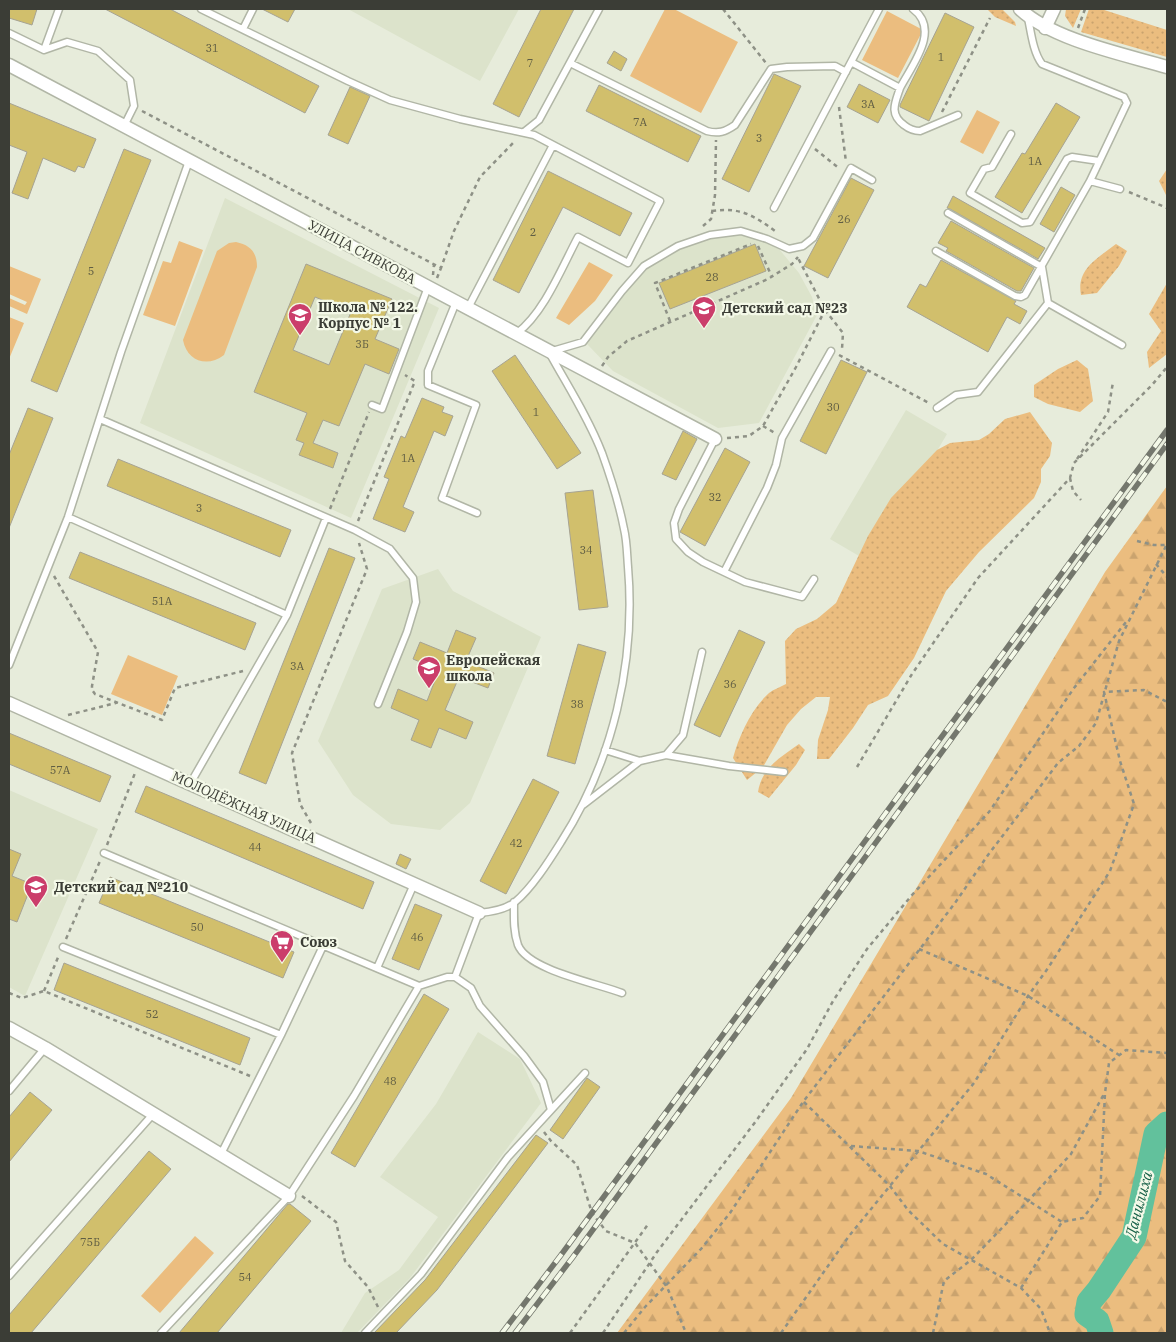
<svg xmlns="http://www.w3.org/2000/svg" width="1176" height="1342" viewBox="0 0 1176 1342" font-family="'IBM Plex Serif',serif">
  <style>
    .built { fill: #dce3cb }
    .grass { fill: url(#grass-dots) }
    .forest { fill: url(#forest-firs) }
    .park { fill: #ebbd7f }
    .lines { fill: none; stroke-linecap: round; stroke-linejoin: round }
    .river { stroke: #62c19c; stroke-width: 25 }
    .building { fill: #d1bf6c; stroke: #a6a393; fill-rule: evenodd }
    .service-casing { stroke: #b1b6a6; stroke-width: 9 }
    .minor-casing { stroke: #b1b6a6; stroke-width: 15 }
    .path { stroke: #8e9186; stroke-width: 2.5; stroke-dasharray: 4 4; stroke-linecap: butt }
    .service { stroke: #fff; stroke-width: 6 }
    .minor { stroke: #fff; stroke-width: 12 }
    .rail-casing { stroke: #74776d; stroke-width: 5.5 }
    .rail { stroke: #f4f9e8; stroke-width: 4; stroke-dasharray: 11; stroke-linecap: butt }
    .labels { text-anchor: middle; stroke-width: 4.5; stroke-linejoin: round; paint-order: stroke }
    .number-label { font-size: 11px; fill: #605e44 }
    .street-label { font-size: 14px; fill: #3b3d36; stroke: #f4f9e8 }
    .poi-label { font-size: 14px; font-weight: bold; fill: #3b3d36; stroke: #f4f9e8; text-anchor: start }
    .water-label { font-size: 15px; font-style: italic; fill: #196249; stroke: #f4f9e8 }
  </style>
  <defs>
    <pattern id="grass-dots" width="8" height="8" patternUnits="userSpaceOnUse" patternTransform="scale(1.25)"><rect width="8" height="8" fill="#ebbd7f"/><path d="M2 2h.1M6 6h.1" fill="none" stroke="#caa36e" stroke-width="1.8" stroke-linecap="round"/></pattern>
    <pattern id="forest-firs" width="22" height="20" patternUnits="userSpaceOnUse" patternTransform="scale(1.25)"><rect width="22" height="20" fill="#ebbd7f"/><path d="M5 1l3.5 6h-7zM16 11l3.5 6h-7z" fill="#caa36e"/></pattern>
  </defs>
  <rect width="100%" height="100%" fill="#e7ecdb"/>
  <!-- built -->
  <path class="built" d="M348 9H519L480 81Z
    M225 198 439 308 351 518 140 423Z
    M736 234 751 236 779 249 799 273 812 297 817 315 759 423 718 428 613 371 587 344 636 280 652 264 674 251 696 242Z
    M906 410 947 434 871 563 830 539Z
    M438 569 453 591 541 637 470 803 440 830 391 824 353 795 318 741 382 589Z
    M9 790 98 829 25 996 9 987Z
    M478 1032 520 1059 541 1103 410 1278 357 1333H341L365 1293 399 1270 438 1217 380 1177 436 1104Z"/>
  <!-- grass -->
  <path class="grass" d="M987 9H1002L1015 22 1016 26 995 17Z
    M1066 9H1081L1073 28 1065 16Z
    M1089 9H1101L1167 30V57L1081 32Z
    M1167 169V197L1159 181Z
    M1116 244 1127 251 1119 266 1097 293 1081 295C1076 269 1098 258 1116 244Z
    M1167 283V354L1149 368 1147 352 1161 331 1149 314Z
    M1077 360 1088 369 1093 401 1080 412 1048 404 1034 397V385L1058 369Z
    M1030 412 1052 443 1050 456 1041 469V482L1034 498 979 552 946 591 914 658 888 696 868 705 853 728 829 759H817L818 740 828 710 830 697H816L801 709 787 725 763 767 747 780 733 758C739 736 751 709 769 693 774 689 781 687 786 684L785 641 796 629 817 619 836 603 868 536 891 498 937 450 950 443 979 440 989 434 1005 419Z
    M799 744 805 750 796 765 769 798 758 792C762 767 780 758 799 744Z"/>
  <!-- forest -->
  <path class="forest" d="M1167 486V1333H617L791 1098 1105 572Z"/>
  <!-- park -->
  <path class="park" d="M665 9H674L738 42 701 113 630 76Z
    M887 11 923 30 898 78 862 60Z
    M977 110 1000 122 983 154 960 142Z
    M179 241 203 250 175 326 143 315 163 261 171 263Z
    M236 242C250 245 257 252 257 267L224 355C207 368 187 361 183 340L217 251 229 243Z
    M589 262 613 275 595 301 569 325 556 318Z
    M9 266 41 279 27 314 9 306V298L25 305 27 302 9 294Z
    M9 317 24 323 9 359Z
    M128 655 178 676 162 715 111 694Z
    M195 1236 214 1253 160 1313 141 1296Z"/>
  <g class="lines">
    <!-- river -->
    <path class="river" d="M1101 1333 1097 1321 1087 1314 1089 1302 1099 1290 1134 1237 1156 1134 1167 1124"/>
  </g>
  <!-- building -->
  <path class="building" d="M9 9H37L32 25 9 18Z
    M105 9H170L319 86 305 113Z
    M262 9H295L288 22Z
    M541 9H574L519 117 493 104Z
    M945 13 974 27 929 121 900 107V105Z
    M614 51 627 59 621 71 607 63Z
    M774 74 801 86 749 192 722 179Z
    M859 84 890 100 878 123 847 107Z
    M599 85 701 136 688 162 586 111Z
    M350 87 370 96 348 144 328 135Z
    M9 103 96 139 84 168 78 166 75 172 43 158 28 199 12 193 27 152 9 145Z
    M1056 103 1080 117 1022 213 995 197 1022 153 1025 154Z
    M124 149 151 160 57 392 31 381Z
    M548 171 632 213 620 236 563 207 519 293 493 280Z
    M851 178 874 190 828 278 804 266Z
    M1061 187 1075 195 1054 232 1040 224Z
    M953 196 1045 248 1038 259 950 209 947 208Z
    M951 221 1034 268 1021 291H1017L946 251 948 248 938 243Z
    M755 244 766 271 670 309 659 283Z
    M941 260 1016 301 1014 304 1027 311 1020 324 1007 317 988 352 907 307 920 284 926 287Z
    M306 264 392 299 375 339 399 349 389 374 365 364 339 426 323 420 313 443 338 453 333 468 299 455 304 443 296 440 307 413 254 392ZM315 297 351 312 329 365 293 350Z
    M515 355 581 453 557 469 492 371Z
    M841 360 867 372 826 454 800 441Z
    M422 398 444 407 442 412 453 416 445 436 434 431 403 507 414 512 405 532 373 519 389 479 384 477 401 436 405 438Z
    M28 408 53 418 9 528V455Z
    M683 431 697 439 676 480 662 474Z
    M725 448 750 462 705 546 680 532Z
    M118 459 291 530 280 557 107 486Z
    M593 490 608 607 579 610 565 493Z
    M329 548 355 558 266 784 239 773Z
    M80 552 256 623 245 650 69 578Z
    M456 630 476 638 466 661 494 673 488 688 459 677 445 710 473 722 466 739 439 728 431 748 411 740 419 720 391 708 398 689 427 701 439 670 413 659 420 642 447 653Z
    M739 630 765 642 720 737 694 725Z
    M578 644 606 652 575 764 547 756Z
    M9 733 111 776 100 802 9 764Z
    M533 779 559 792 506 894 480 881Z
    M146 786 374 882 363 909 135 812Z
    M9 849 21 854 12 876 32 884 17 922 9 919Z
    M400 854 411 859 406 869 396 864Z
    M110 877 294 952 283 978 99 903Z
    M415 904 442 915 419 970 392 959Z
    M64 963 250 1038 240 1065 54 990Z
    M424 994 449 1009 355 1167 331 1153Z
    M587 1078 600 1087 563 1139 550 1130Z
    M30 1092 52 1110 9 1162V1117Z
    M536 1135 548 1143 437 1290 396 1333H374L425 1280Z
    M149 1151 171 1169 31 1333H9V1315Z
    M288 1204H290L311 1221 217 1333H179Z"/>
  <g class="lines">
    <!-- service casing -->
    <g class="service-casing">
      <path id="service" d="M201 9 348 81 390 100 460 119 534 135 660 201 628 263 578 237C562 267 544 313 517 333
        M1028 18C1031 32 1033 52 1042 64L1124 97 1127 103 1090 181 1120 189
        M243 29 253 9
        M9 33 44 50 67 42 98 51 130 80 134 106 124 126
        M44 50 59 9
        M851 62 900 88C912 65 941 30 913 9
        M570 63 707 131C718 134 725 132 735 125L771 69 787 67 835 66 846 72
        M900 88C895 103 889 114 904 125 909 129 914 131 920 131L958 115
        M524 132 539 120 599 9
        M1011 134 992 167 984 169 970 193 1022 223 1030 222 1067 159 1072 157 1099 161
        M774 208 879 9
        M936 251 1015 296 1021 297 1025 295 1090 181
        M456 302 428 371V385L476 405 442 498 477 513
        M1048 303 1122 345
        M468 308 553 145
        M372 405 382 409 428 287
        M937 408 956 395 978 392 1048 303 1042 267 948 213
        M100 419 355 530 390 549 413 578 416 602 407 632 378 704
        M715 439 679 509 674 523 676 539 688 552 703 562 724 572 767 488 776 465 782 438 831 351
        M68 517 287 615
        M724 572 745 582 802 597 814 579
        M9 665 68 517 121 352 189 161
        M605 750 640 761 666 755 683 735 702 652
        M666 755 729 766 784 772
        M190 784 287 615 326 518
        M583 805 640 761
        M104 853 419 986
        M514 902C514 916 513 931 518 945 528 970 596 983 622 993
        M63 947 281 1035
        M377 968 414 884
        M455 977 471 988 480 1006 524 1056 543 1082 551 1110
        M9 1091 45 1048
        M221 1154 281 1035 323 946
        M9 1276 154 1113
        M161 1333 289 1196 354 1096 419 986 447 977H455L479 913C491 912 505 910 515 902 532 888 549 861 561 842 613 761 636 662 628 567 627 555 627 541 624 529 619 503 611 478 602 453 588 417 567 385 549 352L583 342 622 291 644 266 678 246 710 235 741 231 767 239 789 249 803 246 813 238 851 168 872 180
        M365 1333 421 1274 508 1157 585 1073"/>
    </g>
    <!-- minor casing -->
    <g class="minor-casing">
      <path id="minor" d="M1020 9C1053 40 1123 54 1167 67
        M1045 28 1054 9
        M9 65 715 439
        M9 703 479 913
        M9 1028 45 1048 289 1196"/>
    </g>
    <!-- path -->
    <path class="path" d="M723 9 766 63
      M1078 28 1085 9
      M839 107 846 162
      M142 111 441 268 454 231 480 177 515 141
      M942 112 990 18
      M815 149 840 169
      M1129 192 1167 208
      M712 211C740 207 753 215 775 231
      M703 226 711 219 715 195 716 140
      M758 246 772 277
      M433 275 434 264
      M437 278 441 268
      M825 310 843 333 842 349
      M670 321 655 283 751 244
      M839 355 929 403
      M602 366 608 357 627 341 768 279 792 264 798 257
      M763 426 775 433
      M727 438 749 436 763 426 796 367 825 310 798 258
      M1077 459 1108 412 1113 382
      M1070 478 1073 491 1081 500
      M330 509 369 412
      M358 521 415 381 405 375
      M1137 541 1154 545H1166
      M1156 564 1167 577
      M54 576 98 652 92 686V690L95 694 162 720 175 688 243 671
      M68 715 116 703
      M857 767 912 674 978 578 1070 478 1074 463 1152 385 1167 367
      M311 823 300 804 292 753 367 569 359 543
      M107 845 135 773
      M66 939 100 861
      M919 949 1028 996 1119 1055
      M44 991 59 955
      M9 993 22 998 44 991 250 1076
      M804 1102 890 1186 908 1210 943 1244 1021 1288 1041 1309 1050 1333
      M544 1132 551 1141 577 1165 592 1213 606 1231 635 1243 667 1287 686 1333
      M851 1146 918 1151 986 1174 1062 1222
      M302 1196 336 1222 345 1261 368 1287 378 1307
      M1021 1288 1062 1222 1083 1218 1100 1196 1105 1093 1109 1063 1126 1050 1167 1053
      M570 1333 649 1223
      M603 1333 657 1252 756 1121 807 1049 833 1001 867 949 912 895 989 812 1074 688 1126 622
      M624 1333 645 1307 701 1249 730 1213 803 1102 955 903 988 855 1058 763 1079 746 1096 723 1119 641 1167 544
      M781 1333 849 1236 974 1083 1028 996 1048 968 1110 871 1134 804 1120 761 1104 692 1144 690 1167 702
      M933 1333 944 1281 971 1260 1028 1201 1071 1154 1104 1094"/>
    <!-- service -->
    <use href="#service" class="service"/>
    <!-- minor -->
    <use href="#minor" class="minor"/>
    <!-- rail casing -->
    <g class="rail-casing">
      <path id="rail" d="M502 1333 561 1255 1167 430
        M515 1333 573 1257 1167 444"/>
    </g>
    <!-- rail -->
    <use href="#rail" class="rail"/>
  </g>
  <!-- icons -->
  <defs>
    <g id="school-pin" transform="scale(1.25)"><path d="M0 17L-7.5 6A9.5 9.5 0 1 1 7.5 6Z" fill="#cb3e6b" stroke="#f4f9e8"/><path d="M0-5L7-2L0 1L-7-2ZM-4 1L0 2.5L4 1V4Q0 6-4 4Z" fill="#fff"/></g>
    <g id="supermarket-pin" transform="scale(1.25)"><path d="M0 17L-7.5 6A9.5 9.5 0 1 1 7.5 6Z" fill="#cb3e6b" stroke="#f4f9e8"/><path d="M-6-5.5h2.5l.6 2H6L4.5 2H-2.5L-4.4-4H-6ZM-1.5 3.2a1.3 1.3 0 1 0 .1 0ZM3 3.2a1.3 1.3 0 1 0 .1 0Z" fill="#fff"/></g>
  </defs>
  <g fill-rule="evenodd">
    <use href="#school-pin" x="704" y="308"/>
    <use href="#school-pin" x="300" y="315"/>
    <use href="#school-pin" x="429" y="668"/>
    <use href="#school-pin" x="36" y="887"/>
    <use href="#supermarket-pin" x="282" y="942"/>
  </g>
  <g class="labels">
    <!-- number labels -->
    <g class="number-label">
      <text x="212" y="52">31</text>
      <text x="941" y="61">1</text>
      <text x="530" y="67">7</text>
      <text x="868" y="108">3А</text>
      <text x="640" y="126">7А</text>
      <text x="759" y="142">3</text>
      <text x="1035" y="165">1А</text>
      <text x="844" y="223">26</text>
      <text x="533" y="236">2</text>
      <text x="91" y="275">5</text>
      <text x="712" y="281">28</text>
      <text x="362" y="348">3Б</text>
      <text x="833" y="411">30</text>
      <text x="536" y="416">1</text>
      <text x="408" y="462">1А</text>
      <text x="715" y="501">32</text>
      <text x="199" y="512">3</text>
      <text x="586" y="554">34</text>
      <text x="162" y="605">51А</text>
      <text x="297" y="670">3А</text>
      <text x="730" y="688">36</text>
      <text x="577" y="708">38</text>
      <text x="60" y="774">57А</text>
      <text x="516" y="847">42</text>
      <text x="255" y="851">44</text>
      <text x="197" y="931">50</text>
      <text x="417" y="941">46</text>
      <text x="152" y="1018">52</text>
      <text x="390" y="1085">48</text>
      <text x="90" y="1246">75Б</text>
      <text x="245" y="1281">54</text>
    </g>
    <!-- street labels -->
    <g class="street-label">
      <text transform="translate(362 252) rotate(28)" y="5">УЛИЦА СИВКОВА</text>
      <text transform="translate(244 807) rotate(24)" y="5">МОЛОДЁЖНАЯ УЛИЦА</text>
    </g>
    <!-- poi labels -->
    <g class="poi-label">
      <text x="318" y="312">Школа № 122.<tspan x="318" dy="16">Корпус № 1</tspan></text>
      <text x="722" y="313">Детский сад №23</text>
      <text x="446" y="665">Европейская<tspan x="446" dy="16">школа</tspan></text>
      <text x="54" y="892">Детский сад №210</text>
      <text x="300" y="947">Союз</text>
    </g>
    <!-- water labels -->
    <g class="water-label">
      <text transform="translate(1139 1205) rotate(-75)" y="5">Данилиха</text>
    </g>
  </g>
  <!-- border -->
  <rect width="1176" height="1342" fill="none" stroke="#3b3d36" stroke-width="20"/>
</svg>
